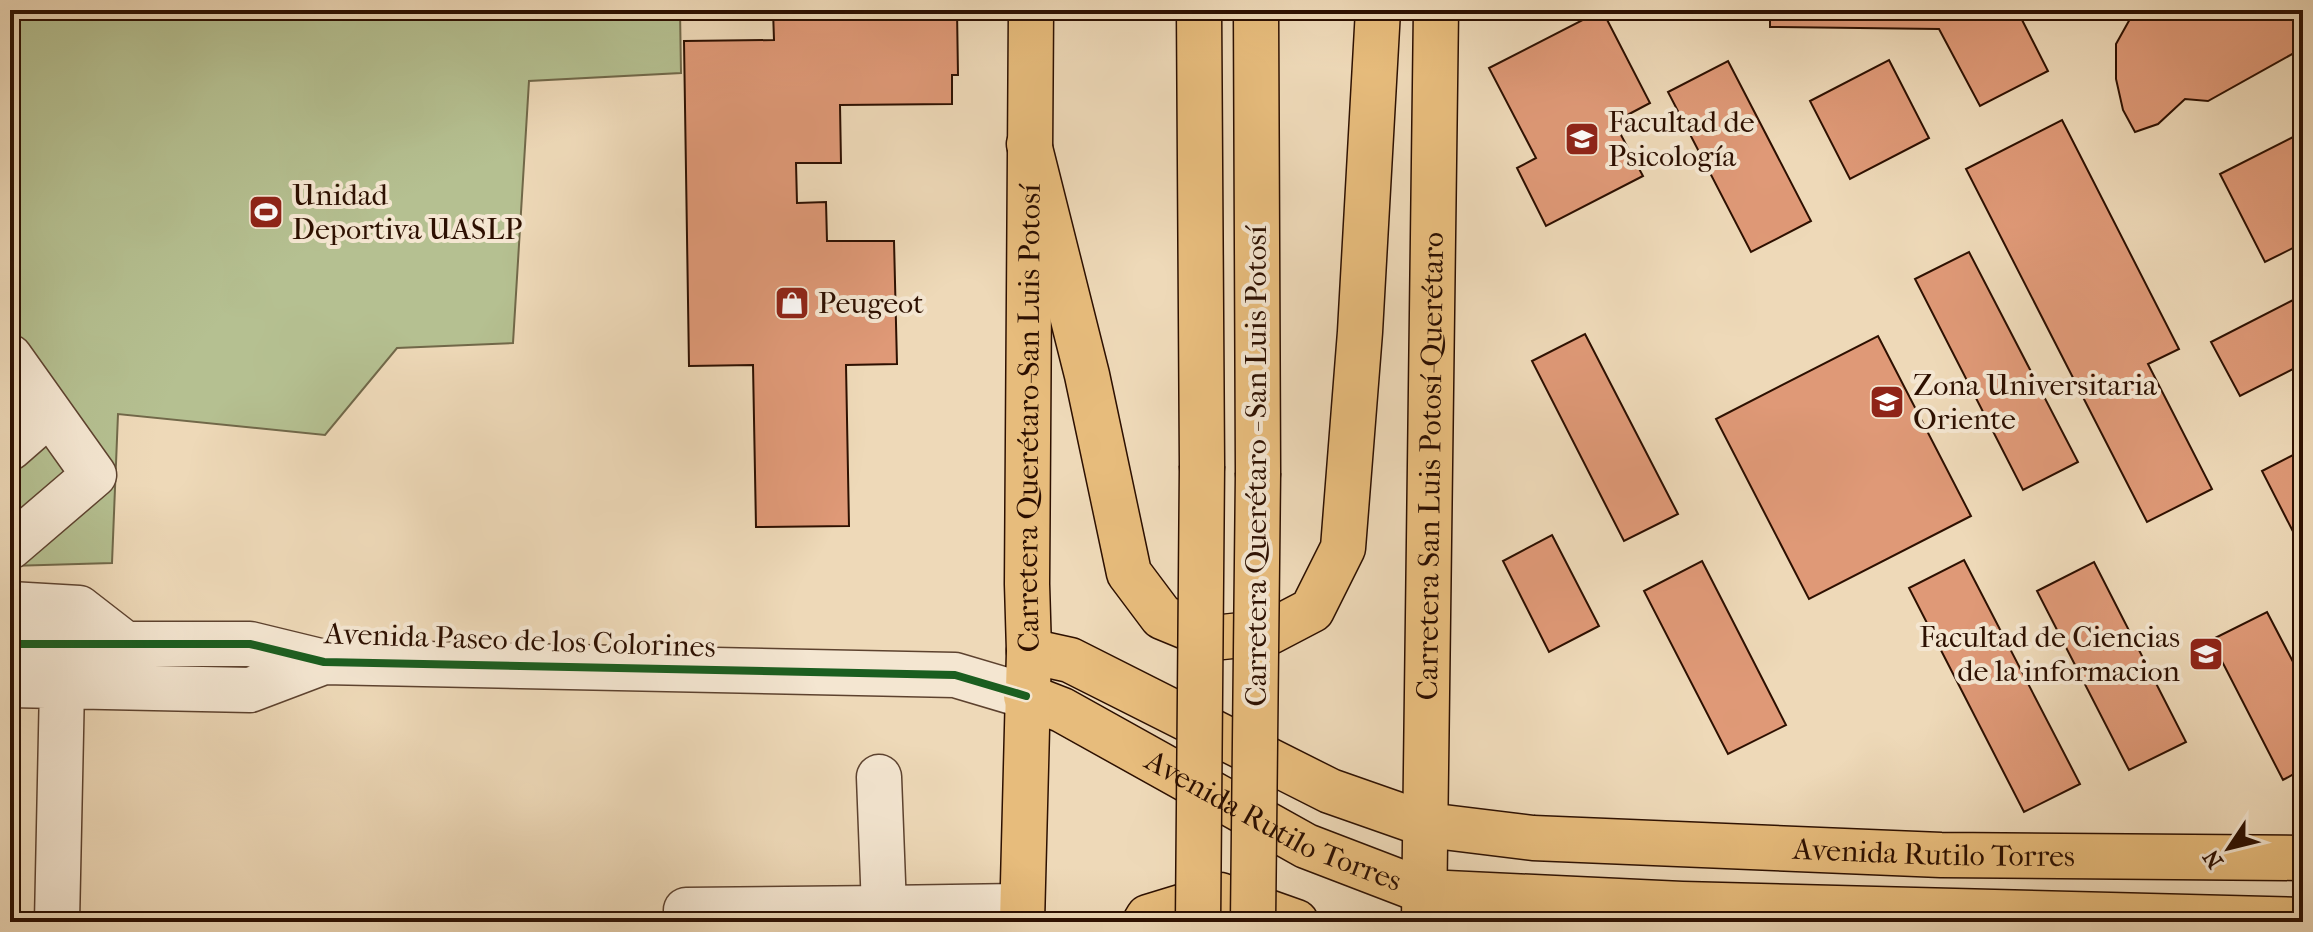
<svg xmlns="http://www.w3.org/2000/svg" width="2313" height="932" viewBox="0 0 2313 932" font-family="'IM FELL French Canon',serif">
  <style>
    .pitch { fill: #b5c091; stroke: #716849; stroke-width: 2 }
    .building { fill: #df9977; stroke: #2d1001; stroke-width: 2 }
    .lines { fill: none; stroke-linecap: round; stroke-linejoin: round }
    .minor-casing { stroke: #5d422f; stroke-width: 47 }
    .major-casing { stroke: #2d1001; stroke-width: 47 }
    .highway-casing { stroke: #2d1001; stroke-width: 47 }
    .minor { stroke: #f4e6d1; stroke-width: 44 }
    .major { stroke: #e7bc7c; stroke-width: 44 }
    .highway { stroke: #e7bc7c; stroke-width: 44 }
    .highway-bridge-casing { stroke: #2d1001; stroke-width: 47; stroke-linecap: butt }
    .highway-bridge { stroke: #e7bc7c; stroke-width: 44 }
    .cycleway-casing { stroke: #f4e6d1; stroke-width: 13 }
    .cycleway { stroke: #1b5e20; stroke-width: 8 }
    .labels { text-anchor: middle; stroke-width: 8; stroke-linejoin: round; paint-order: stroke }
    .poi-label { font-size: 30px; fill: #2d1001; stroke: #f4e6d1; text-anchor: start }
    .street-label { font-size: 30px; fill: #2d1001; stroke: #f4e6d1 }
  </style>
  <rect width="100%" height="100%" fill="#eed9b8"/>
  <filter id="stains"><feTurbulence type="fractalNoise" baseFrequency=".0025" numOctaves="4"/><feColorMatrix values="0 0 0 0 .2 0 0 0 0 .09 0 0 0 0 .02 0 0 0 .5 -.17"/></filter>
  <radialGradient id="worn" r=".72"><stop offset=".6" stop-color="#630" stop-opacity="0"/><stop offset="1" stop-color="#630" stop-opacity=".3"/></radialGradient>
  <!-- pitch -->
  <path class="pitch" d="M10 10H680L681 73 529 81 513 343 397 348 325 435 118 414 112 563 10 566Z"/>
  <!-- building -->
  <path class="building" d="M773 10H957L958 75H952V104L840 105 841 163H796L797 203 826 202 827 241H894L897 364 846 365 849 526 756 527 753 365 689 366 684 41 774 40Z
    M1602 10 1650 103 1614 122 1643 176 1546 226 1517 168 1536 158 1489 68Z
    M1770 10H2017L2048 71 1980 106 1939 29 1770 27Z
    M2135 10H2303V48L2208 101 2185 99 2158 124 2135 132 2123 110 2116 79V44Z
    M1889 60 1929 138 1850 179 1810 101Z
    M1728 61 1811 221 1751 252 1668 92Z
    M2062 120 2179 349 2148 364 2212 489 2147 522 1966 169Z
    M2303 132V243L2265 262 2220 174Z
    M1969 252 2078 462 2023 490 1915 279Z
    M2303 295V364L2240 396 2211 342Z
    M1585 334 1678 514 1624 541 1532 361Z
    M1878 336 1971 516 1809 599 1716 419Z
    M2303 450V551L2262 471Z
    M1552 535 1599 626 1549 652 1503 561Z
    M1964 560 2080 784 2024 812 1909 588Z
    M1702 561 1786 725 1728 754 1644 591Z
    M2094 562 2186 742 2129 770 2037 591Z
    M2267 612 2303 681V769L2283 780 2211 640Z"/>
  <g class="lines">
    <!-- minor casing -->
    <g class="minor-casing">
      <path id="minor" d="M10 357 94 475 10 547
        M10 448 50 413
        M10 604 79 608 128 646
        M10 644H250L324 662 955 675 1026 696
        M10 685 250 690 324 662
        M879 777 884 908 1022 906
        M686 910 884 908 883 922
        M57 922 62 686"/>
    </g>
    <!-- major casing -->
    <g class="major-casing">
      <g id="major">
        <path d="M1029 144 1087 375 1129 573 1162 617 1213 638 1270 632 1312 610 1343 548 1360 332 1378 10"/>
        <path id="s1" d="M1029 651 1070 660 1330 791 1427 825 1533 838 1941 855 2303 858"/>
        <path id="s2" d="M1026 696 1062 710 1306 846 1426 892 1682 904 2303 920"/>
        <path id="s3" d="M1424 920 1436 10"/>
        <path id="s4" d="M1022 922 1029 651 1027 584 1031 10"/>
        <path d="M1145 922 1148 917 1220 895 1296 922"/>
      </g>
    </g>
    <!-- highway casing -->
    <g class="highway-casing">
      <path id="highway" d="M1199 10 1202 466
        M1256 10 1258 473"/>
    </g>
    <!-- minor -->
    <use href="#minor" class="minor"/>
    <!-- major -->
    <use href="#major" class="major"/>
    <!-- highway -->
    <use href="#highway" class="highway"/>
    <!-- highway-bridge casing -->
    <g class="highway-bridge-casing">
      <path id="highway-bridge" d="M1198 922 1202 466
        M1253 922 1258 473"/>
    </g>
    <!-- highway-bridge -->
    <use href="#highway-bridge" class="highway-bridge"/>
    <!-- cycleway casing -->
    <g class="cycleway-casing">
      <path id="cycleway" d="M10 644H250L324 662 955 675 1026 696"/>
    </g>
    <!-- cycleway -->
    <use href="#cycleway" class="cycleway"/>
  </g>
  <!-- icons -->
  <defs>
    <g id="university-square" transform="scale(1.8)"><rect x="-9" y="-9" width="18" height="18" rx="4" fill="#8f2418" stroke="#f4e6d1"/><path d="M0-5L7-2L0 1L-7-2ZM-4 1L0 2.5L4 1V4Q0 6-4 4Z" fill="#fff"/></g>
    <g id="stadium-square" transform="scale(1.8)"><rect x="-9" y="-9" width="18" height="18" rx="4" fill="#8f2418" stroke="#f4e6d1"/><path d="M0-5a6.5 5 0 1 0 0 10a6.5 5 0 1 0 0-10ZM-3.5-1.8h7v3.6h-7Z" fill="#fff"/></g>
    <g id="shop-square" transform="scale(1.8)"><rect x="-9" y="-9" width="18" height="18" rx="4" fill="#8f2418" stroke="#f4e6d1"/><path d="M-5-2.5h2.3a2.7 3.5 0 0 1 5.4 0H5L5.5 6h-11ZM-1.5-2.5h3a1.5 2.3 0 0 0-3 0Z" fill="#fff"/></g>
  </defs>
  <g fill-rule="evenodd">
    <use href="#university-square" x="1582" y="139"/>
    <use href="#stadium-square" x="266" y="212"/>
    <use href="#shop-square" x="792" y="303"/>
    <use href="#university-square" x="1887" y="402"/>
    <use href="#university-square" x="2206" y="654"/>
  </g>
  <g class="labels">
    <!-- poi labels -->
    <g class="poi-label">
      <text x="1608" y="132">Facultad de<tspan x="1608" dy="34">Psicología</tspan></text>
      <text x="292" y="205">Unidad<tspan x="292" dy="34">Deportiva UASLP</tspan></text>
      <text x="818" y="313">Peugeot</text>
      <text x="1913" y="395">Zona Universitaria<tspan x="1913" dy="34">Oriente</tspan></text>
      <text x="2180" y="647" text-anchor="end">Facultad de Ciencias<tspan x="2180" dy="34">de la informacion</tspan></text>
    </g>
    <!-- street labels -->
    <g class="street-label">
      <text dy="10" stroke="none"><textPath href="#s4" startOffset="504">Carretera Querétaro-San Luis Potosí</textPath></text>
      <text transform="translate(1256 466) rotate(-90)" y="10">Carretera Querétaro - San Luis Potosí</text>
      <text dy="10" stroke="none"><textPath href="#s3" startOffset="454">Carretera San Luis Potosí-Querétaro</textPath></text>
      <text transform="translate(520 640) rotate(2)" y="10">Avenida Paseo de los Colorines</text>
      <text dy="10" stroke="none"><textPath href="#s2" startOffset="278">Avenida Rutilo Torres</textPath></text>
      <text dy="10" stroke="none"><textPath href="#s1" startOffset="944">Avenida Rutilo Torres</textPath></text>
    </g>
  </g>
  <!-- margin -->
  <rect width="2313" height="932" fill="none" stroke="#eed9b8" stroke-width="40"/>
  <rect x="12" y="12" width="2289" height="908" fill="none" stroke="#2d1001" stroke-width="4"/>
  <rect x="20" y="20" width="2273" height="892" fill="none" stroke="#2d1001" stroke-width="2"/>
  <!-- north arrow -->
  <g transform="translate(2229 848) rotate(235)" stroke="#f4e6d1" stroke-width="6" paint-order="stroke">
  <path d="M0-6L14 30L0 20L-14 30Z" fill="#2d1001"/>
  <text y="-12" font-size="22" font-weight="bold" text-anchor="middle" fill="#2d1001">N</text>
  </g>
  <rect width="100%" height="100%" filter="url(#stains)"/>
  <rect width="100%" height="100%" fill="url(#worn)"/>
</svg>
